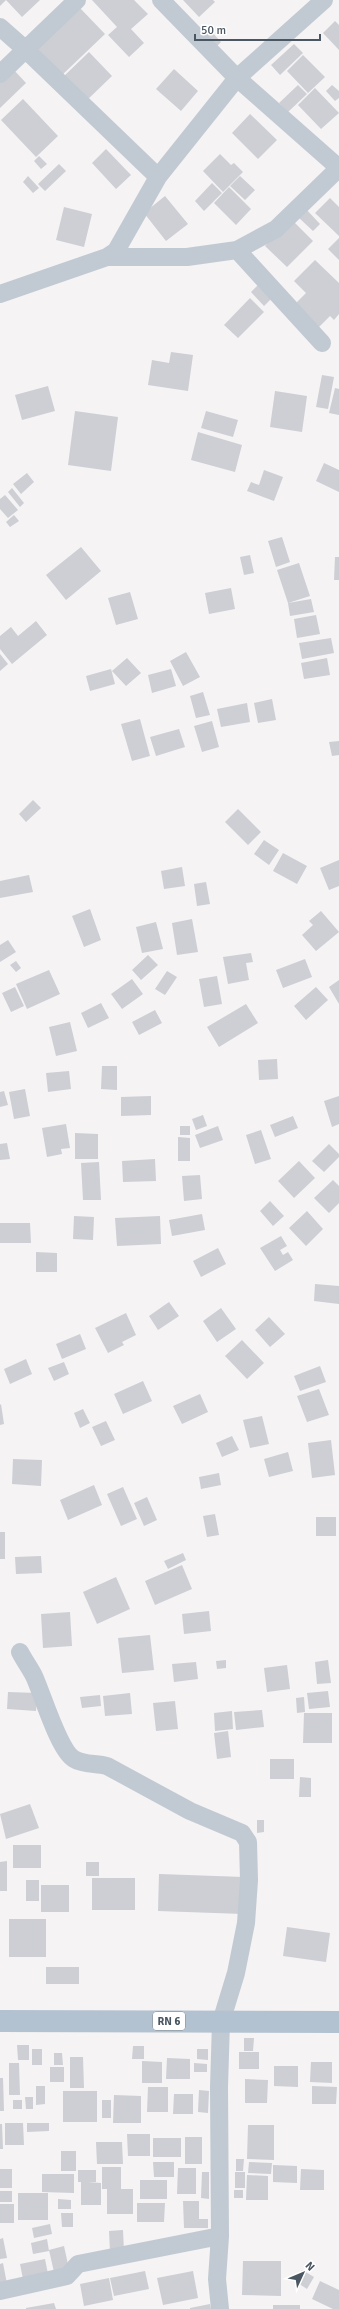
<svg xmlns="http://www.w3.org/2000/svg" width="339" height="2309" viewBox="0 0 339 2309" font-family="Signika,sans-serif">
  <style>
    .building { fill: #cdcfd5 }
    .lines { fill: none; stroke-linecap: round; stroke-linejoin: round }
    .street { stroke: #c1cad2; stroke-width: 18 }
    .primary { stroke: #b3c2d1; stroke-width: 22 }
    .labels { text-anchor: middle; stroke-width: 3; stroke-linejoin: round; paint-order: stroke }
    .shield { fill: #fff; stroke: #808990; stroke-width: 1 }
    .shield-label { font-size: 11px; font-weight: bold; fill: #4a5661 }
  </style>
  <rect width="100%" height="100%" fill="#f5f3f3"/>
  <!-- building -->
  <path class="building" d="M0 0H40L22 17 6 0 0 6Z
    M92 0H134L148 14 131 29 144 43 129 57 108 35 117 27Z
    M183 0H213L215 2 199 17Z
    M79 7 105 34 61 76 36 49Z
    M335 21 339 25V50L323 33Z
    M210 30 221 42 215 48 204 36Z
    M294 44 303 53 280 75 271 65Z
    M89 52 112 76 85 102 62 78Z
    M303 55 325 77 308 93 287 71Z
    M13 69 26 83 0 108V81Z
    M174 69 198 91 181 111 156 89Z
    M298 85 307 94 288 112 279 103Z
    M332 85 339 91V98L335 101 326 91Z
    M315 88 339 113 321 129 298 105Z
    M23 99 58 136 36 157 1 120Z
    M250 114 277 140 258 159 232 133Z
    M106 149 131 175 116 189 92 163Z
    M220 154 231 165 234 163 243 172 223 192 203 171Z
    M39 156 47 164 41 169 34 161Z
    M59 164 66 171 45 191 38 184Z
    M28 176 39 188 33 193 23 182Z
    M240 176 255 190 245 200 230 186Z
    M212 183 222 193 204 211 195 201Z
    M229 187 251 209 236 225 214 203Z
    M165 196 188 224 166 241 144 213Z
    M330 198 339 207V236L315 213Z
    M64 207 92 214 84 247 56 240Z
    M305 208 320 224 313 231 297 216Z
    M291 219 313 241 287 267 265 246Z
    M339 238V260L328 249Z
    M315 260 339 283V314L334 320 330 316 315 331 291 308 306 293 294 281Z
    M262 281 276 294 264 306 251 292Z
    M250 298 264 312 238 338 224 325Z
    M171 352 193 355 188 391 148 385 152 360 169 363Z
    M322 375 334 377 328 409 316 407Z
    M48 386 55 411 22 420 15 395Z
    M335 388 339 389V415L329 413Z
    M275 391 307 396 302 432 270 427Z
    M75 411 118 417 111 471 68 465Z
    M206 411 238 420 233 437 201 428Z
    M198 432 242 445 235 472 191 460Z
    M324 463 339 470V492L316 481Z
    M264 470 283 477 274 501 247 491 251 482 259 485Z
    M27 473 34 482 21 494 13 484Z
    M12 488 24 503 20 507 8 492Z
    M5 495 18 510 8 518 0 509V499Z
    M14 515 19 521 10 527 6 522Z
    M282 537 290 562 276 567 268 541Z
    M81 547 101 571 66 600 46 575Z
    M250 555 254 573 244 575 240 557Z
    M335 557H339V580H334Z
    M299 563 310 596 288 603 277 570Z
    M231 588 235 609 209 614 205 593Z
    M130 592 138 619 116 625 108 598Z
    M311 599 314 612 290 616 288 603Z
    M316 615 320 634 297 638 294 619Z
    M36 621 47 635 12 664 0 649V636L11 627 18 636Z
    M331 638 334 653 302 659 299 643Z
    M186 652 200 677 183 686 170 661Z
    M0 654 8 664 0 671Z
    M127 658 141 673 126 686 112 671Z
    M327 658 330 675 304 679 301 663Z
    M111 669 115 684 90 691 86 676Z
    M171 669 176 686 152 693 148 675Z
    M203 692 210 715 196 718 190 696Z
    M272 699 276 720 258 723 254 703Z
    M247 703 250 722 221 727 217 709Z
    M140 719 150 756 132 761 121 724Z
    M212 721 219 747 202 752 194 726Z
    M179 729 185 747 156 756 150 737Z
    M339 741V755L332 756 329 742Z
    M33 800 41 808 26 822 19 814Z
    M238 809 261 832 248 845 225 822Z
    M264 840 279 850 269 865 254 854Z
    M283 853 307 866 297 884 273 871Z
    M339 860V886L329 890 320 868Z
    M182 867 185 886 164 889 161 871Z
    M29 875 33 892 0 898V881Z
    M206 882 210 904 197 906 194 884Z
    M90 909 101 940 84 947 72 916Z
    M321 911 339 932 316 951 302 935 313 925 309 921Z
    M192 919 198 952 177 955 172 923Z
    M156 922 163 949 142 953 136 927Z
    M8 940 16 952 0 962V945Z
    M251 953 253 962 246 963 249 980 228 984 223 957Z
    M148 955 158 965 141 980 132 970Z
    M305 959 312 977 283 988 276 970Z
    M16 961 21 968 16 972 10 965Z
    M49 970 60 994 27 1009 16 984Z
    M167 971 177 977 165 995 155 989Z
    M217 976 222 1004 204 1007 199 979Z
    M132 979 143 994 122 1009 111 994Z
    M339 980V1004L329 987Z
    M15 987 24 1006 11 1012 2 993Z
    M316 987 328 1000 306 1020 294 1006Z
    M101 1003 109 1018 88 1028 81 1013Z
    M246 1004 258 1023 219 1047 207 1027Z
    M155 1010 162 1023 139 1035 132 1022Z
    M70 1022 77 1051 56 1056 49 1027Z
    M277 1059 278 1079 259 1080 258 1060Z
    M102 1066H117V1090L101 1089Z
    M69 1071 71 1089 48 1092 46 1073Z
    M25 1089 30 1116 14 1119 9 1092Z
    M4 1091 8 1105 0 1107V1092Z
    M151 1096V1115L121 1116V1097Z
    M339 1096V1124L332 1127 324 1101Z
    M203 1115 207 1126 196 1130 192 1119Z
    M293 1116 298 1128 275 1137 270 1125Z
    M66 1124 70 1148 61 1149 62 1154 47 1157 42 1128Z
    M180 1126H190V1135H180Z
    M218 1126 223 1140 200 1148 195 1135Z
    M261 1130 271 1159 255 1164 246 1135Z
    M75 1133 98 1134V1159H75Z
    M178 1137 190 1138V1161H178Z
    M7 1143 10 1159 0 1160V1144Z
    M329 1144 339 1154V1157L324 1172 312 1161Z
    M155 1159 156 1181 123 1182 122 1161Z
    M299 1161 315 1178 294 1198 278 1181Z
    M99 1162 101 1200H83L81 1163Z
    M200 1175 202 1199 184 1201 182 1176Z
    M333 1180 339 1186V1203L329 1213 314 1198Z
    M270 1201 284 1216 273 1226 260 1211Z
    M307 1211 323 1229 306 1246 289 1228Z
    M202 1214 205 1230 172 1236 169 1220Z
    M74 1216 94 1217 93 1240 73 1239Z
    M160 1216 161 1244 117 1246 115 1218Z
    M0 1223H30L31 1243H0Z
    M281 1236 287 1246 280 1250 283 1255 288 1252 293 1260 275 1271 260 1248Z
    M218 1248 226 1264 201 1277 193 1261Z
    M36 1252 57 1253V1272H36Z
    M315 1284 339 1286V1304L314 1301Z
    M169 1302 179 1316 158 1330 149 1316Z
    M221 1308 236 1329 217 1342 203 1321Z
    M126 1313 136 1335 122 1342 124 1345 108 1353 95 1328Z
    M269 1317 285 1334 270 1347 255 1330Z
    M80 1334 86 1349 62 1359 56 1344Z
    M242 1340 264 1363 247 1379 225 1356Z
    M26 1359 32 1374 10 1384 4 1369Z
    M64 1362 69 1374 54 1381 48 1368Z
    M320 1366 326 1382 300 1391 294 1376Z
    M143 1381 152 1401 123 1414 114 1394Z
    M319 1389 329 1415 307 1422 297 1396Z
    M200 1394 208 1412 182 1424 173 1406Z
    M1 1404 4 1424 0 1425V1405Z
    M83 1409 90 1423 80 1428 74 1413Z
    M262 1416 269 1444 250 1448 243 1420Z
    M106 1421 115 1440 101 1446 92 1427Z
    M232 1436 239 1450 222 1457 216 1443Z
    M331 1440 335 1475 312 1478 308 1443Z
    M288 1452 293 1471 269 1477 264 1459Z
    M13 1459 42 1460 41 1486 12 1484Z
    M219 1473 221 1485 201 1489 199 1477Z
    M94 1485 102 1505 68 1520 60 1500Z
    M123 1487 137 1519 121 1526 107 1494Z
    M147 1497 157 1520 144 1526 134 1503Z
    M215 1514 219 1535 207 1537 203 1516Z
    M316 1517H336V1536H316Z
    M0 1532H5V1559H0Z
    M183 1553 186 1560 168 1569 164 1561Z
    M41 1556 42 1573 16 1574 15 1557Z
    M182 1565 192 1589 155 1605 145 1581Z
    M116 1577 130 1609 97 1624 83 1592Z
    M209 1611 211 1631 184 1634 182 1614Z
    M70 1612 72 1646 43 1648 41 1614Z
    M150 1635 154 1670 122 1673 118 1638Z
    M226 1660V1668L217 1669 216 1661Z
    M328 1660 331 1683 317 1684 315 1662Z
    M196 1662 198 1679 174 1682 172 1664Z
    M287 1665 290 1689 267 1692 264 1668Z
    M328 1691 330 1707 309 1709 307 1693Z
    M8 1692 37 1693 36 1711 7 1709Z
    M130 1693 132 1714 105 1716 103 1696Z
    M100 1695 101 1706 82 1708 80 1697Z
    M304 1697 305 1712 297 1713 296 1698Z
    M175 1701 178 1729 156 1731 153 1703Z
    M262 1710 264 1727 236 1730 234 1712Z
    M232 1711 233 1729 215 1731 214 1713Z
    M304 1713H332V1743H303Z
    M228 1731 231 1757 217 1759 214 1733Z
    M270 1759H294V1779H270Z
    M300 1777 311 1778V1797H299Z
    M30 1804 39 1828 6 1839 0 1814Z
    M257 1820H264V1832L257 1833Z
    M13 1845H41V1868H13Z
    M7 1861V1891H0V1862Z
    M86 1862H99V1876H86Z
    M159 1874 244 1877 243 1914 158 1911Z
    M92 1878H135V1910H92Z
    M26 1880H39V1901H26Z
    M41 1885H69V1912H41Z
    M9 1919H46V1957H9Z
    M287 1927 330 1933 326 1962 283 1956Z
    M46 1967H79V1984H46Z
    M244 2038H254L253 2051H244Z
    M17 2045H29V2060H18Z
    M133 2046H144V2059H132Z
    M32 2049H42V2065H32Z
    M197 2049H208V2060L197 2059Z
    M239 2052H259V2069H239Z
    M54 2053H62L63 2065H54Z
    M70 2057H83L84 2088H70Z
    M167 2058 190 2059V2079H166Z
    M142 2061 162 2062V2083H142Z
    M311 2062H332V2083L310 2082Z
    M9 2063H19L20 2095H9Z
    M194 2063 207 2064V2072H194Z
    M274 2066H298V2087L274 2086Z
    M50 2067H64V2082H50Z
    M0 2078H3L4 2111H0Z
    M245 2079 268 2080 267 2103H245Z
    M36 2086H45V2104L36 2105Z
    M312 2086 337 2087 336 2104H312Z
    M148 2087H168V2112H147Z
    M199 2090 209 2091 208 2113 198 2112Z
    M63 2091H97V2122H63Z
    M174 2094H193V2114H173Z
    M114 2095 141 2096V2123H113Z
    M25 2097H33V2109H26Z
    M13 2100H22V2109H13Z
    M102 2100H111V2118H102Z
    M5 2123H23L24 2145H5Z
    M27 2123H49V2131L27 2132Z
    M0 2124H2L3 2149H0Z
    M248 2125H274V2160L247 2159Z
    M127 2134H150V2156H128Z
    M185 2137H202V2164H185Z
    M153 2138H181V2157H153Z
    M96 2142H122L123 2164H97Z
    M61 2151H76V2171H61Z
    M236 2159H244L243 2171H236Z
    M153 2162H174V2177H154Z
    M249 2162 272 2163 271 2174 248 2173Z
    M273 2165 297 2166V2183L273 2182Z
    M102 2167H121V2189H133V2214H107V2189H102Z
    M178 2168H196V2194H177Z
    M0 2169H12V2188H0Z
    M301 2169 324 2170V2190H300Z
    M78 2170H96V2182H88L101 2183V2205H81V2182H78Z
    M202 2172H209V2199L201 2198Z
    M235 2172H245V2188H235Z
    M42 2174H74V2193L42 2192Z
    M247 2175 268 2176V2200H246Z
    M140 2180H167V2199H140Z
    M234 2190H243V2198H234Z
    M0 2191H12V2202H0Z
    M18 2193H48V2220H18Z
    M58 2199 71 2200V2209H58Z
    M183 2201H199V2219H208V2228H184Z
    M137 2203H165L164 2222H137Z
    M0 2204H14V2223H0Z
    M61 2213H73V2227H62Z
    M50 2224 52 2234 34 2238 32 2228Z
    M123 2230 124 2252H110L109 2231Z
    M3 2238 7 2258 0 2259V2239Z
    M47 2239 49 2251 33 2254 31 2243Z
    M64 2246 69 2269 54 2272 49 2250Z
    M45 2259 48 2274 23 2279 20 2264Z
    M243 2261H281V2296L242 2295Z
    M3 2263 7 2284 0 2286V2264Z
    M302 2270 314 2277 307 2289 295 2281Z
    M145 2271 149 2289 114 2296 110 2278Z
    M193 2271 198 2298 163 2305 157 2278Z
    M109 2278 113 2300 84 2306 80 2284Z
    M320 2281 339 2290V2309H333L312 2299Z
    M54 2303 56 2309H26V2308Z
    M210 2304 211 2309H190V2308Z
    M273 2305H300V2309H273Z"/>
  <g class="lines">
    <!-- street -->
    <path class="street" d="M161 0 237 78 339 168
      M0 27 26 50 158 177
      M0 74 77 0
      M237 250 322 343
      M107 257H187L237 250 276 229 339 168
      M0 294 107 257 116 251 158 177 237 78 324 0
      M20 1652C24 1660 30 1668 34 1676 42 1693 59 1751 74 1759 83 1765 97 1763 107 1766L190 1811 242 1833 248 1842 249 1880 246 1923 236 1973 221 2022 219 2087 220 2236 217 2279 220 2309
      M0 2291 67 2276 78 2264 220 2236"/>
    <!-- primary -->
    <path class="primary" d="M0 2021 339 2022"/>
  </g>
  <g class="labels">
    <!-- shield labels -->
    <rect class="shield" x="153" y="2012" width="32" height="18" rx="3"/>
    <g class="shield-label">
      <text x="169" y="2025">RN 6</text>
    </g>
  </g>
  <!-- north arrow -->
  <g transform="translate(303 2273) rotate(46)" stroke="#ffffff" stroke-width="3" paint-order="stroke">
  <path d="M0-3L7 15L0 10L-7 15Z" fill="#4a5661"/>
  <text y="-6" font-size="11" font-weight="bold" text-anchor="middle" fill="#4a5661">N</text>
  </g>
  <!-- scale -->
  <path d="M195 34v6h125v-6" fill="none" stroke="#4a5661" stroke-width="2"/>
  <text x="201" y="34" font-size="12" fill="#4a5661" stroke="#ffffff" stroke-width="3" paint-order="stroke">50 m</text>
</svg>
